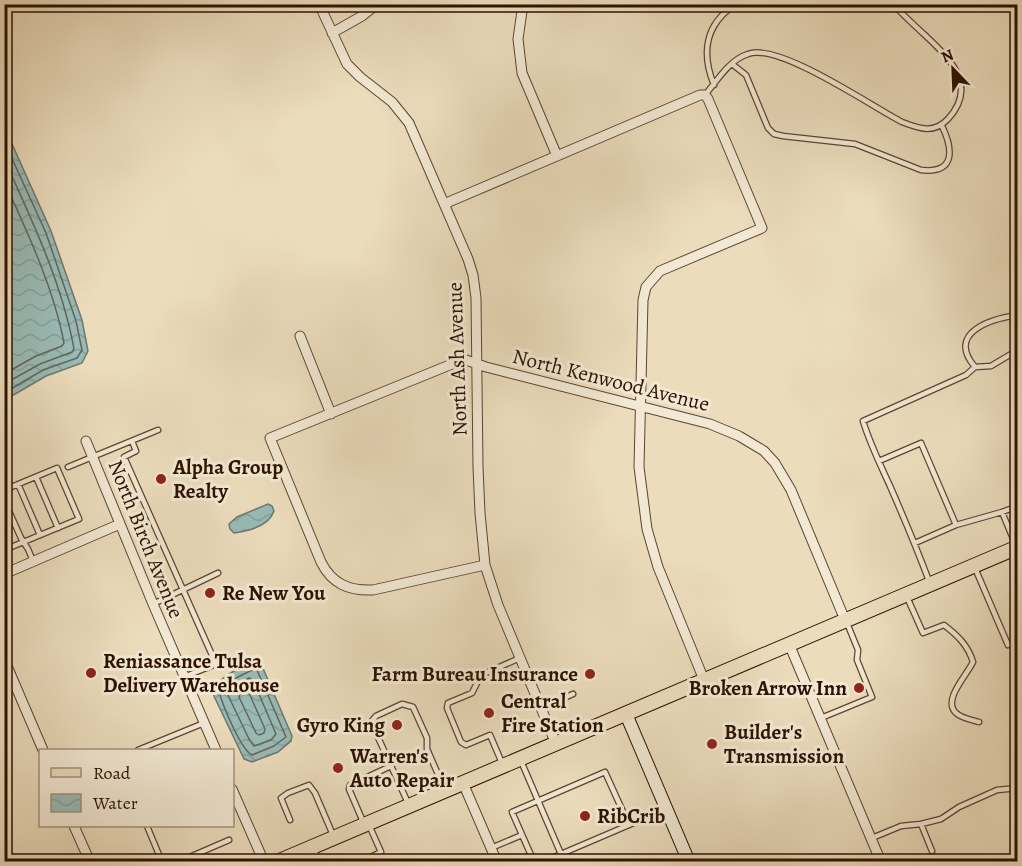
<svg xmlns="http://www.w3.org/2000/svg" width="1022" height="866" viewBox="0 0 1022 866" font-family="Alegreya,serif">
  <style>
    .water { fill: url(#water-waves); stroke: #6e776d; stroke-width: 1.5 }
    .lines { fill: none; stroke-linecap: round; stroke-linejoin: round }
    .shore { stroke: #63665b; stroke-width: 1.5 }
    .service-casing { stroke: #5c4430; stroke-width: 7 }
    .minor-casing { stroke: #5c4430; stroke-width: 11 }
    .secondary-casing { stroke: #2d1201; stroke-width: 14 }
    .primary-casing { stroke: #2d1201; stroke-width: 16 }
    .service { stroke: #f2e8d3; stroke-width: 4.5 }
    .minor { stroke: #f2e8d3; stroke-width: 9 }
    .secondary { stroke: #f2e8d3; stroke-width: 12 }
    .primary { stroke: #ebdcbc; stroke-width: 14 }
    .poi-dot { fill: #8f2418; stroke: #f2e8d3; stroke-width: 2 }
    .labels { text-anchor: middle; stroke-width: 6; stroke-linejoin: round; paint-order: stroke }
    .street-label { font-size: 21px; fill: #2d1201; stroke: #f2e8d3 }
    .poi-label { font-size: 21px; font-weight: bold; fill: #2d1201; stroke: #f2e8d3; text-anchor: start }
  </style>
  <defs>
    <pattern id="water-waves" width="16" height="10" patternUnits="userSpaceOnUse" patternTransform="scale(1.5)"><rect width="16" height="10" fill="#99bab5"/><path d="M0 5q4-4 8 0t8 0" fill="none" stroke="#849f9a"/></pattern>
  </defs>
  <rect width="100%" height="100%" fill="#ebdcbc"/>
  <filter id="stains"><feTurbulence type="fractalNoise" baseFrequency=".00333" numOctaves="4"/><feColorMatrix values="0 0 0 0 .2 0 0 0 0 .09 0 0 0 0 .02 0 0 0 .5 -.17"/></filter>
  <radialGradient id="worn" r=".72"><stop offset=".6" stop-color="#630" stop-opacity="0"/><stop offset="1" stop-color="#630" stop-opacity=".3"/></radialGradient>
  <!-- water -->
  <path class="water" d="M4 126 51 231 82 320 88 351 82 363 46 376 5 400Z
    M268 504 272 506 274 511C269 526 249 531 234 533L230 529 229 524 237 517Z
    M257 662 262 666 292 736 291 741 278 752 252 762 244 759 214 696 213 689C223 675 241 666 257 662Z"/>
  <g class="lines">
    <!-- shore -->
    <path class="shore" d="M4 141 46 233 76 321 82 350 77 358 43 370 4 393
      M4 159C32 220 62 283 74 349L72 352 40 364 4 384
      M4 181C27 231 54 289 64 343L62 346 36 356 4 374
      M254 669 257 670 286 737 274 746 252 755C241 750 222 704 219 691L224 684Z
      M249 678 253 680 276 734 271 740 254 746 249 739 227 693 229 690Z
      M246 691 249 693 265 729 264 733 259 735 256 733 239 697 240 694Z"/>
    <!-- service casing -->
    <g class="service-casing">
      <path id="service" d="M732 64 746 75 768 128 774 134 783 136 855 144 921 170C956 174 953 149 942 126
        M714 85C701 53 705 24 736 4
        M705 95C717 81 729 60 748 54 778 42 871 106 902 122 920 129 934 134 948 119 978 86 951 60 927 37 915 26 904 16 893 4
        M1018 315C990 319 946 333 975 367L991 366 1018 350
        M132 441 136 451 124 457 216 664 184 677
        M879 461 921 443 956 525 915 543
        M68 467 158 430
        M36 477 58 528
        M18 484 40 535
        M4 490 57 468 79 519 4 550
        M4 500 21 538 28 549 33 561
        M1002 512 1016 546
        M956 525 1002 512 1018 506
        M975 568 1008 645
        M929 581C917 549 904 518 890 486 880 464 870 444 863 421L966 375 975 367
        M907 597 923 633 944 625C957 635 968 645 973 662 967 675 942 700 956 713 961 718 972 720 979 722
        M153 604 218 573
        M541 708 573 694
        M821 718 872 697 857 660 858 650 847 623
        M138 750 204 723
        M521 761 561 854 664 810
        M502 763 490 735 466 745 461 742 447 708 448 703 472 693 481 675 520 658
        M408 803 371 722 376 716 402 704 413 707 427 738V749L444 788
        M290 820 281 798 288 793 309 785 315 793 333 835
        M364 824 349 789 350 785 391 766
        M921 824 932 851
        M147 826 162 862
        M872 838 901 826 921 824 941 819 959 807 997 790 1018 788
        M491 848 522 835
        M178 862 229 840
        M361 862 381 852 369 825
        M534 862 512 812 605 772 629 825
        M544 862 561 854"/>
    </g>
    <!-- minor casing -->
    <g class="minor-casing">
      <path id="minor" d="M319 4 347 64 360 77 392 102 409 123 468 259 473 275 476 298 478 467 480 513 485 565 498 605 556 744
        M523 4 518 39 522 73 557 156
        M332 33 362 16 377 4
        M444 204 700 95H705L708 99 762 228 660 271 646 287 643 300 639 467 647 529 658 567 704 680
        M300 336 331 414
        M86 441 153 604 216 750
        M485 565 373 590C349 591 332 584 321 562L270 438 457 362 466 360 486 367 710 424 739 436 764 451 775 463 791 490 845 620
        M4 574 120 524
        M789 644 881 862
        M4 659 43 750
        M463 783 497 862
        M232 789 264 862
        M74 826 90 862
        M310 848 317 862"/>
    </g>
    <!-- secondary casing -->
    <g class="secondary-casing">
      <path id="secondary" d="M626 714 689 862"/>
    </g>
    <!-- primary casing -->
    <g class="primary-casing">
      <path id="primary" d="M277 862 1018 547"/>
    </g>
    <!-- service -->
    <use href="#service" class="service"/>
    <!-- minor -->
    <use href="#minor" class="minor"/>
    <!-- secondary -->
    <use href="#secondary" class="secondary"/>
    <!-- primary -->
    <use href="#primary" class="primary"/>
  </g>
  <!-- markers -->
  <g class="poi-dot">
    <circle cx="161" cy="479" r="6"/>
    <circle cx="210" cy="593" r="6"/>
    <circle cx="91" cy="673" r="6"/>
    <circle cx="590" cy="674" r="6"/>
    <circle cx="859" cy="688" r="6"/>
    <circle cx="489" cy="713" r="6"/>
    <circle cx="397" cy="725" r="6"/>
    <circle cx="712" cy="744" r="6"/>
    <circle cx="338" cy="768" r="6"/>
    <circle cx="585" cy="816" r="6"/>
  </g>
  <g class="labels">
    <!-- street labels -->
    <g class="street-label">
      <text transform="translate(457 359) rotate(-92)" y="7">North Ash Avenue</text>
      <text transform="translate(611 380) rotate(14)" y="7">North Kenwood Avenue</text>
      <text transform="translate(146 539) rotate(68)" y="7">North Birch Avenue</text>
    </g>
    <!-- poi labels -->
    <g class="poi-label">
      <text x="173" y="474">Alpha Group<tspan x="173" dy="24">Realty</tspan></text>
      <text x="222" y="600">Re New You</text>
      <text x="103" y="668">Reniassance Tulsa<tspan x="103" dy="24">Delivery Warehouse</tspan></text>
      <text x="578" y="681" text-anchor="end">Farm Bureau Insurance</text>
      <text x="847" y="695" text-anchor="end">Broken Arrow Inn</text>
      <text x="501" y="708">Central<tspan x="501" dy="24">Fire Station</tspan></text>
      <text x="385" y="732" text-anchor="end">Gyro King</text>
      <text x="724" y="739">Builder's<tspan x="724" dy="24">Transmission</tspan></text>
      <text x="350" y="763">Warren's<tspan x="350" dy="24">Auto Repair</tspan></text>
      <text x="597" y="823">RibCrib</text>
    </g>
  </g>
  <!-- margin -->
  <rect width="1022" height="866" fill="none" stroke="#ebdcbc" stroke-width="24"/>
  <rect x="6" y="6" width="1010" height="854" fill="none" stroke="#2d1201" stroke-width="3"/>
  <rect x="12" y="12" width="998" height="842" fill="none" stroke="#2d1201" stroke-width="1.5"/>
  <!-- legend -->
  <rect x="39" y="749" width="195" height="78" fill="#f2e8d3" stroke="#a3927f" stroke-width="1.5"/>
  <rect x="51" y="768" width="30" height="9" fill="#ebdcbc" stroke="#a3927f" stroke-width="1.5"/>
  <text x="93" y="779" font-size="18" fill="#2d1201">Road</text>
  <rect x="51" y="794" width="30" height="18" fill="url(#water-waves)" stroke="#a3927f" stroke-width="1.5"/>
  <text x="93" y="809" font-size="18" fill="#2d1201">Water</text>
  <!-- north arrow -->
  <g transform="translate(953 69) rotate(337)" stroke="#f2e8d3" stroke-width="4.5" paint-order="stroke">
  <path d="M0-4.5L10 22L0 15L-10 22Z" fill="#2d1201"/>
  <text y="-9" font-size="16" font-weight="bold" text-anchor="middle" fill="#2d1201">N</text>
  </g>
  <rect width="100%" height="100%" filter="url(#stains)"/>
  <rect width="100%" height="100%" fill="url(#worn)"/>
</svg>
